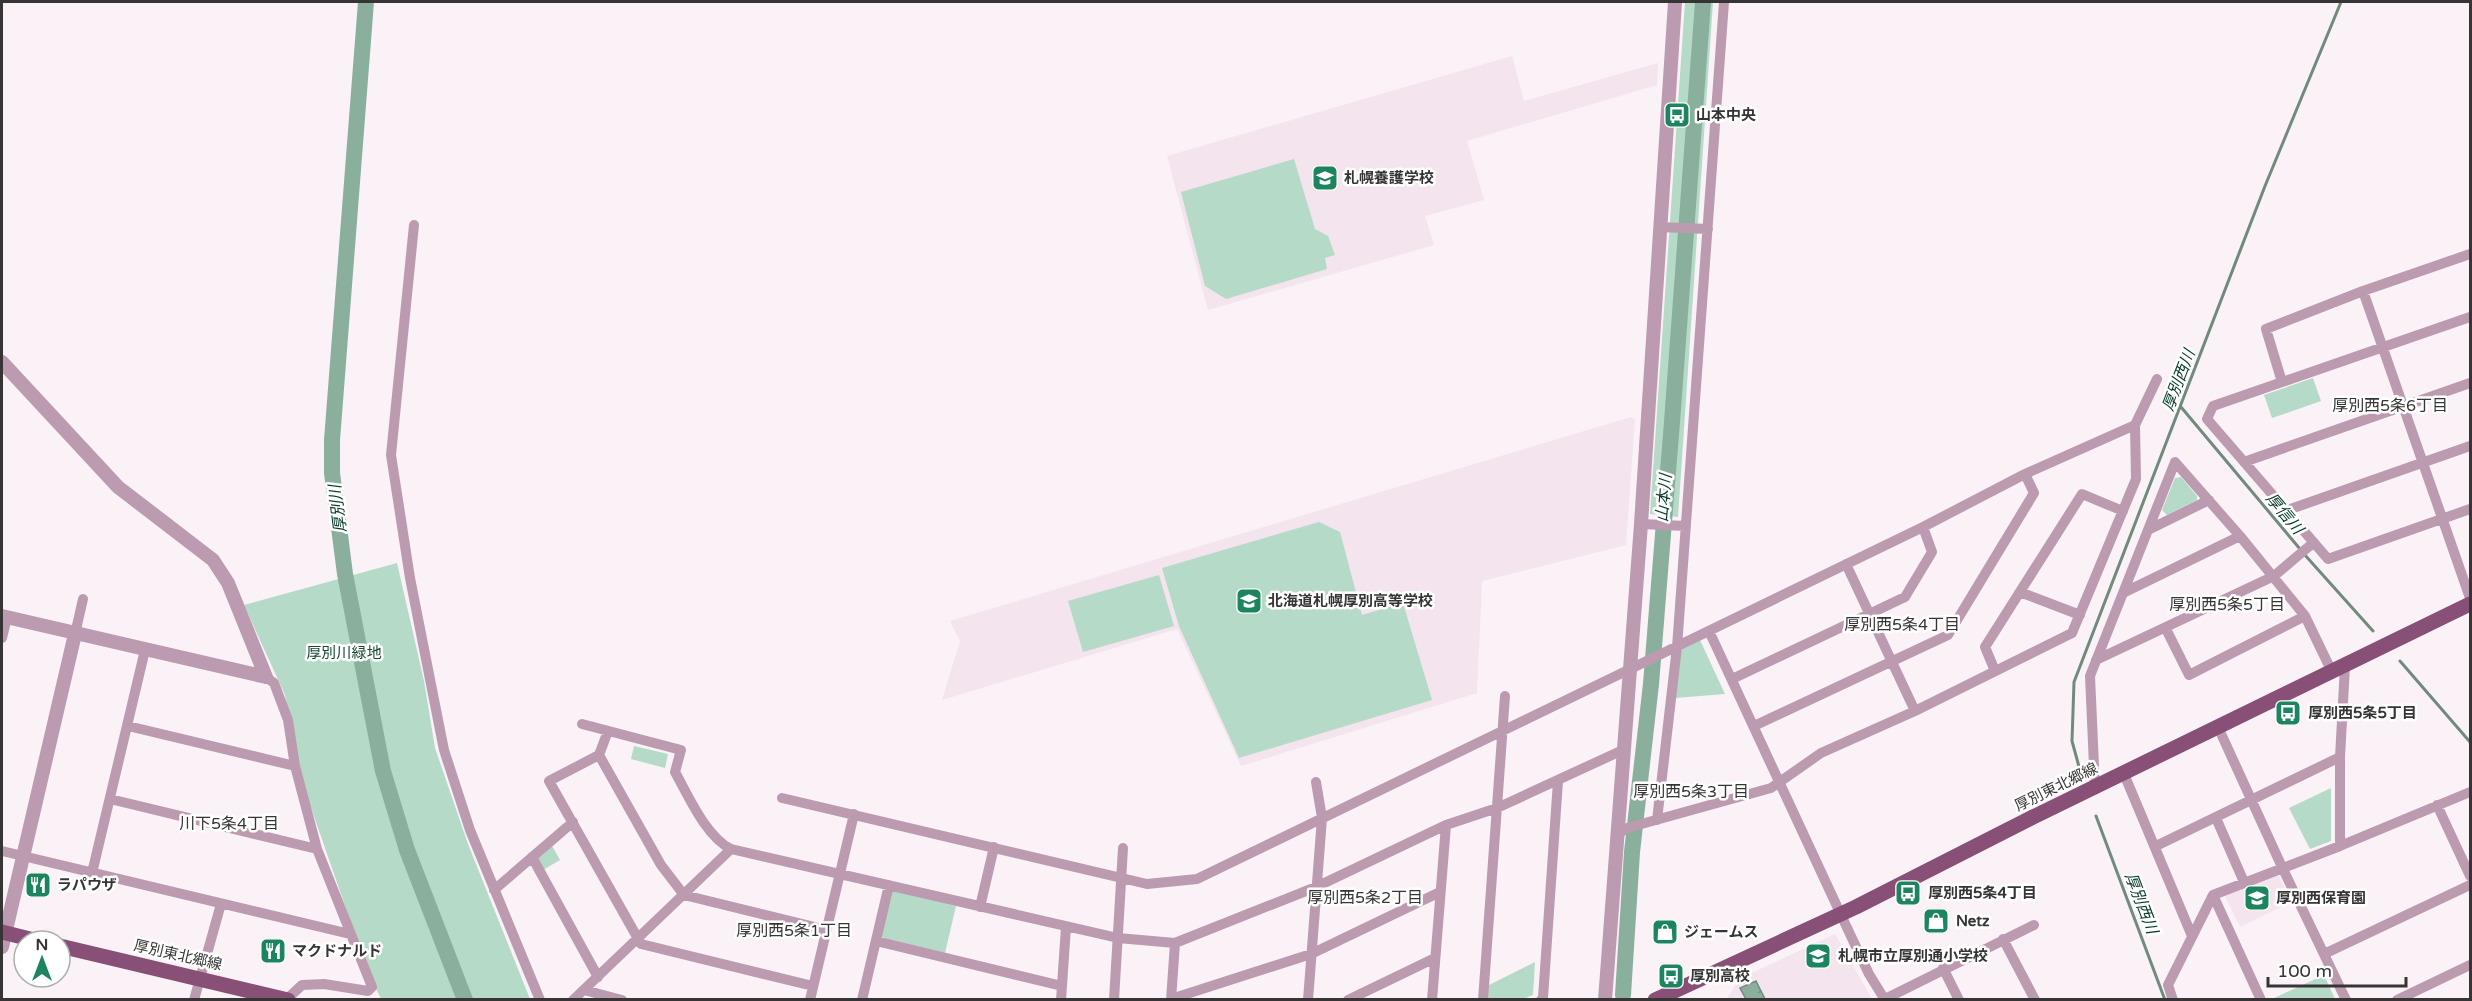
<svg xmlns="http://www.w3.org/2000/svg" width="2472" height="1001" viewBox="0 0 2472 1001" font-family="'Varela Round','Noto Sans JP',sans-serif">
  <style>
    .built { fill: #f3e4ed }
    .park { fill: #b5dac8 }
    .water { fill: url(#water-ripples); stroke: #718a7e; stroke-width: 1.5 }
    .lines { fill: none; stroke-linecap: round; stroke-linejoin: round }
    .stream { stroke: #718a7e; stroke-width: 3 }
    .river { stroke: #8aaf9d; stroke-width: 16 }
    .minor { stroke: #bc9bb0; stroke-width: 10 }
    .tertiary { stroke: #bc9bb0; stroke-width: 14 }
    .primary { stroke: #885077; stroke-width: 15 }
    .labels { text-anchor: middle; stroke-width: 5; stroke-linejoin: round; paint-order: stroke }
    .poi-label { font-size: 15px; font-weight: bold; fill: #373436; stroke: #fff; text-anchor: start }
    .park-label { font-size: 15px; fill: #164733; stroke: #fff }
    .street-label { font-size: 15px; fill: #373436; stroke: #fff }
    .water-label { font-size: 16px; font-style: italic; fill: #073b29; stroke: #fff }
    .neighbourhood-label { font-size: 16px; fill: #373436; stroke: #fff }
  </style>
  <defs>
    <pattern id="water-ripples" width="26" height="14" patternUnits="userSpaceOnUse" patternTransform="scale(1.5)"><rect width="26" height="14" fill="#8aaf9d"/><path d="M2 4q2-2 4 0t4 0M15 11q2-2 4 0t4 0" fill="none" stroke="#728f81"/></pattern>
  </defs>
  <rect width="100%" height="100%" fill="#faf2f7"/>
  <!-- built -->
  <path class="built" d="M1512 56 1524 101 1658 63 1657 85 1467 141 1484 200 1425 216 1434 245 1208 310 1167 156Z
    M1631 417 1635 419 1626 545 1482 581 1477 693 1241 766 1177 629 942 700 960 641 950 621Z
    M2278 874 2291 902 2240 927 2224 894Z
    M1835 934 1872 999 1726 1000 1739 979Z"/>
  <!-- park -->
  <path class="park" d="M1685 2H1713L1678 517 1650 514Z
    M1294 159 1315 229 1328 236 1335 255 1325 258 1327 269 1226 299 1205 286 1181 192Z
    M2313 378 2321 401 2272 418 2264 395Z
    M2181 477 2197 496V500L2167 515 2162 510 2175 478Z
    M1319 522 1340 532 1362 615 1403 603 1432 700 1239 758 1179 626 1162 568Z
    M397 563 424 681 435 748 468 844 530 999H381L368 972 300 776 285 695 244 605Z
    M1159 575 1174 626 1083 652 1068 601Z
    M1700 640 1725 694 1675 698 1679 651Z
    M634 746 668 754 665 768 631 759Z
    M2331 788V841L2310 849 2289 808Z
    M551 844 560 860 543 870 537 859Z
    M891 890 956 906 945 953 880 937Z
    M1535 962 1533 995 1523 999 1486 1000 1487 986Z
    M2324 975 2335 999H2272Z"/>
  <!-- water -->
  <path class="water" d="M1756 981 1765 999H1746L1740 988Z"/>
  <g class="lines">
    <!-- stream -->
    <path class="stream" d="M2181 407 2300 549
      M2304 554 2373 631
      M2400 661 2470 742
      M2081 774 2072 741 2074 682 2265 186 2341 2
      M2096 816 2165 1000"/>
    <!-- river -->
    <path class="river" d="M366 2 332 440V473L345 574 383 771 407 850 465 1000
      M1623 995 1632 852 1651 684 1672 422 1703 2"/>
    <!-- minor -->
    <path class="minor" d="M414 225 391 455 410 578 444 750 470 830 540 1000
      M1659 227 1708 229
      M2363 291 2470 598
      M2470 317 2213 406 2207 419 2328 559 2470 509
      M2282 382 2266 329 2363 291 2470 254
      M2244 462 2470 383
      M2285 511 2470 446
      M1641 524 1686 526
      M2148 530 2209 500
      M1846 564 1915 711
      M2020 592 2080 615
      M2123 593 2240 536
      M2166 629 2189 675 2305 616
      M1709 631 1849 932 1869 974 1885 1000
      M75 634 83 599
      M2 638 7 617
      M2096 660 2274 576 2313 543
      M1995 671 1985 647 2082 494 2123 511
      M266 677 274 683 288 720 295 766 317 849 372 987 368 991 324 984 302 985 286 1000
      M1732 679 1905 597 1932 552 1923 527
      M582 724 681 750 675 772C688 795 706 837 731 849L1118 938 1175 943 1316 887 1446 825 1497 808 1625 749
      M128 726 295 766
      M1754 726 1948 635 2034 493 2025 474
      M2218 727 2282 867 2346 1000
      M599 755 608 731
      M2124 774 2192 936
      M2095 788 2090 676 2175 462 2240 536 2305 616 2332 672
      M782 798 1147 884 1197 879 1923 527 2025 474 2135 425
      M110 799 317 849
      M2437 805 2470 876
      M2216 818 2244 882
      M1657 820 1677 647 1724 2
      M1618 834 1627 828 1771 788 1821 753 1915 711 2072 633 2136 479 2135 425 2157 379
      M2156 846 2340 757
      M2340 846V757L2345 666
      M2 851 350 934
      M532 857 598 977
      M92 873 145 650
      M494 890 573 822
      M2213 895 2261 1000
      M980 907 994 847
      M2003 939 2035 1000
      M876 941 1062 986
      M2324 954 2470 885
      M1943 968 1959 1000
      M813 986 641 944 549 781 599 755 661 865 684 895 827 930
      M584 990 622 1000
      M1171 999 1311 954 1440 892
      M1885 999 2034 925
      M194 1000 221 904
      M573 1000 731 849
      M810 1000 854 814
      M862 1000 889 885
      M1061 1000 1066 927
      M1114 1000 1123 848
      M1171 1000 1175 943
      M1308 1000 1322 818 1316 782
      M1348 1000 1435 958
      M1432 1000 1446 825
      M1483 1000 1505 696
      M1541 1000 1543 998 1558 781
      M2173 1000 2168 985 2213 895 2340 846 2470 792
      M2397 1000 2470 965"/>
    <!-- tertiary -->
    <path class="tertiary" d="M2 362 118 487 213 560 228 583 266 677
      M2 616 266 677
      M2 947 75 634
      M1605 1000 1641 524 1675 2"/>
    <!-- primary -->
    <path class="primary" d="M2 932 38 941
      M60 946 288 1000
      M1655 1000 1856 907 2033 817 2470 604"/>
  </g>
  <!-- icons -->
  <defs>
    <g id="bus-square" transform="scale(1.35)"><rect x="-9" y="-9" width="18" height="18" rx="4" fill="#1c845f" stroke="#fff"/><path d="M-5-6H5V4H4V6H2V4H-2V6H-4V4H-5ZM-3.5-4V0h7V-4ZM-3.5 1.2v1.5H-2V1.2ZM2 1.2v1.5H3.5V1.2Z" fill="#fff"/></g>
    <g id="school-square" transform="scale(1.35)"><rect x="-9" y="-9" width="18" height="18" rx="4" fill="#1c845f" stroke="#fff"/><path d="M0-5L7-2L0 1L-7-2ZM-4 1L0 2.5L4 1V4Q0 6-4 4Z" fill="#fff"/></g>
    <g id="restaurant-square" transform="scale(1.35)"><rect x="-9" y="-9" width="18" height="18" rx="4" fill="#1c845f" stroke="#fff"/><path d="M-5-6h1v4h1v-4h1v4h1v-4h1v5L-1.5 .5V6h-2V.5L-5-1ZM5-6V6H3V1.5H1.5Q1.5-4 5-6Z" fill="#fff"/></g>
    <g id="shop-square" transform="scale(1.35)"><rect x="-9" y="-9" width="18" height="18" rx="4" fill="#1c845f" stroke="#fff"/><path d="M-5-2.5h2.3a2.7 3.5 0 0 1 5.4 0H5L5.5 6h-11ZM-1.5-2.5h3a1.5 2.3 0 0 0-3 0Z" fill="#fff"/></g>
  </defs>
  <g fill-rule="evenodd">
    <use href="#bus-square" x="1677" y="115"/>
    <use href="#school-square" x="1325" y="178"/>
    <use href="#school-square" x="1249" y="601"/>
    <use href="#bus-square" x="2288" y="713"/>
    <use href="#restaurant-square" x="38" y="885"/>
    <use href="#bus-square" x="1908" y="893"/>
    <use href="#school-square" x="2257" y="898"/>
    <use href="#shop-square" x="1936" y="921"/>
    <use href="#shop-square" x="1665" y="932"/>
    <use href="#restaurant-square" x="273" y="951"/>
    <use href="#school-square" x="1818" y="956"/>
    <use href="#bus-square" x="1671" y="976"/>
  </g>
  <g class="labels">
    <!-- poi labels -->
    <g class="poi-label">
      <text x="1696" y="120">山本中央</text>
      <text x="1344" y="183">札幌養護学校</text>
      <text x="1268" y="606">北海道札幌厚別高等学校</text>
      <text x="2308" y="718">厚別西5条5丁目</text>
      <text x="57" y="890">ラパウザ</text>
      <text x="1928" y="898">厚別西5条4丁目</text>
      <text x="2276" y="903">厚別西保育園</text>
      <text x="1956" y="926">Netz</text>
      <text x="1684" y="937">ジェームス</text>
      <text x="292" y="956">マクドナルド</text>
      <text x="1838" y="961">札幌市立厚別通小学校</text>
      <text x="1690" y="981">厚別高校</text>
    </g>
    <!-- park labels -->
    <g class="park-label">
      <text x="344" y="658">厚別川緑地</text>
    </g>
    <!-- street labels -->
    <g class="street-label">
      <text transform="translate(2056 787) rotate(-26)" y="5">厚別東北郷線</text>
      <text transform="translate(178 955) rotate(13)" y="5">厚別東北郷線</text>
    </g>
    <!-- water labels -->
    <g class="water-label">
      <text transform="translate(2178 380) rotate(-69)" y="6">厚別西川</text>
      <text transform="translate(1663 498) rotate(-85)" y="6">山本川</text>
      <text transform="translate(337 509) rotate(-97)" y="6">厚別川</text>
      <text transform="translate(2285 513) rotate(50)" y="6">厚信川</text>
      <text transform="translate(2142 903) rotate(69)" y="6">厚別西川</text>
    </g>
    <!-- neighbourhood labels -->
    <g class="neighbourhood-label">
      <text x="2390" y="411">厚別西5条6丁目</text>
      <text x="2227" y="610">厚別西5条5丁目</text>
      <text x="1902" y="630">厚別西5条4丁目</text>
      <text x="1691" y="797">厚別西5条3丁目</text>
      <text x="229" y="829">川下5条4丁目</text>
      <text x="1365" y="903">厚別西5条2丁目</text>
      <text x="794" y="936">厚別西5条1丁目</text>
    </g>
  </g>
  <!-- border -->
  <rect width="2472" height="1001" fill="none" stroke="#373436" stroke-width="6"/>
  <!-- north arrow -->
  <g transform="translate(42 959)"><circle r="28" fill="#ffffff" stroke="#afaeaf" stroke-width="1.5"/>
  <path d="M0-4.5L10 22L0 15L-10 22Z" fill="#1c845f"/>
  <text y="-9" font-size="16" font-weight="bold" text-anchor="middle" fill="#373436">N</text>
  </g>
  <!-- scale -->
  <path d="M2268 977v9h138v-9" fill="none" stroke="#373436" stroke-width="3"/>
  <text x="2277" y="977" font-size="18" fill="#373436" stroke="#ffffff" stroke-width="4.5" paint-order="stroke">100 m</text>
</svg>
